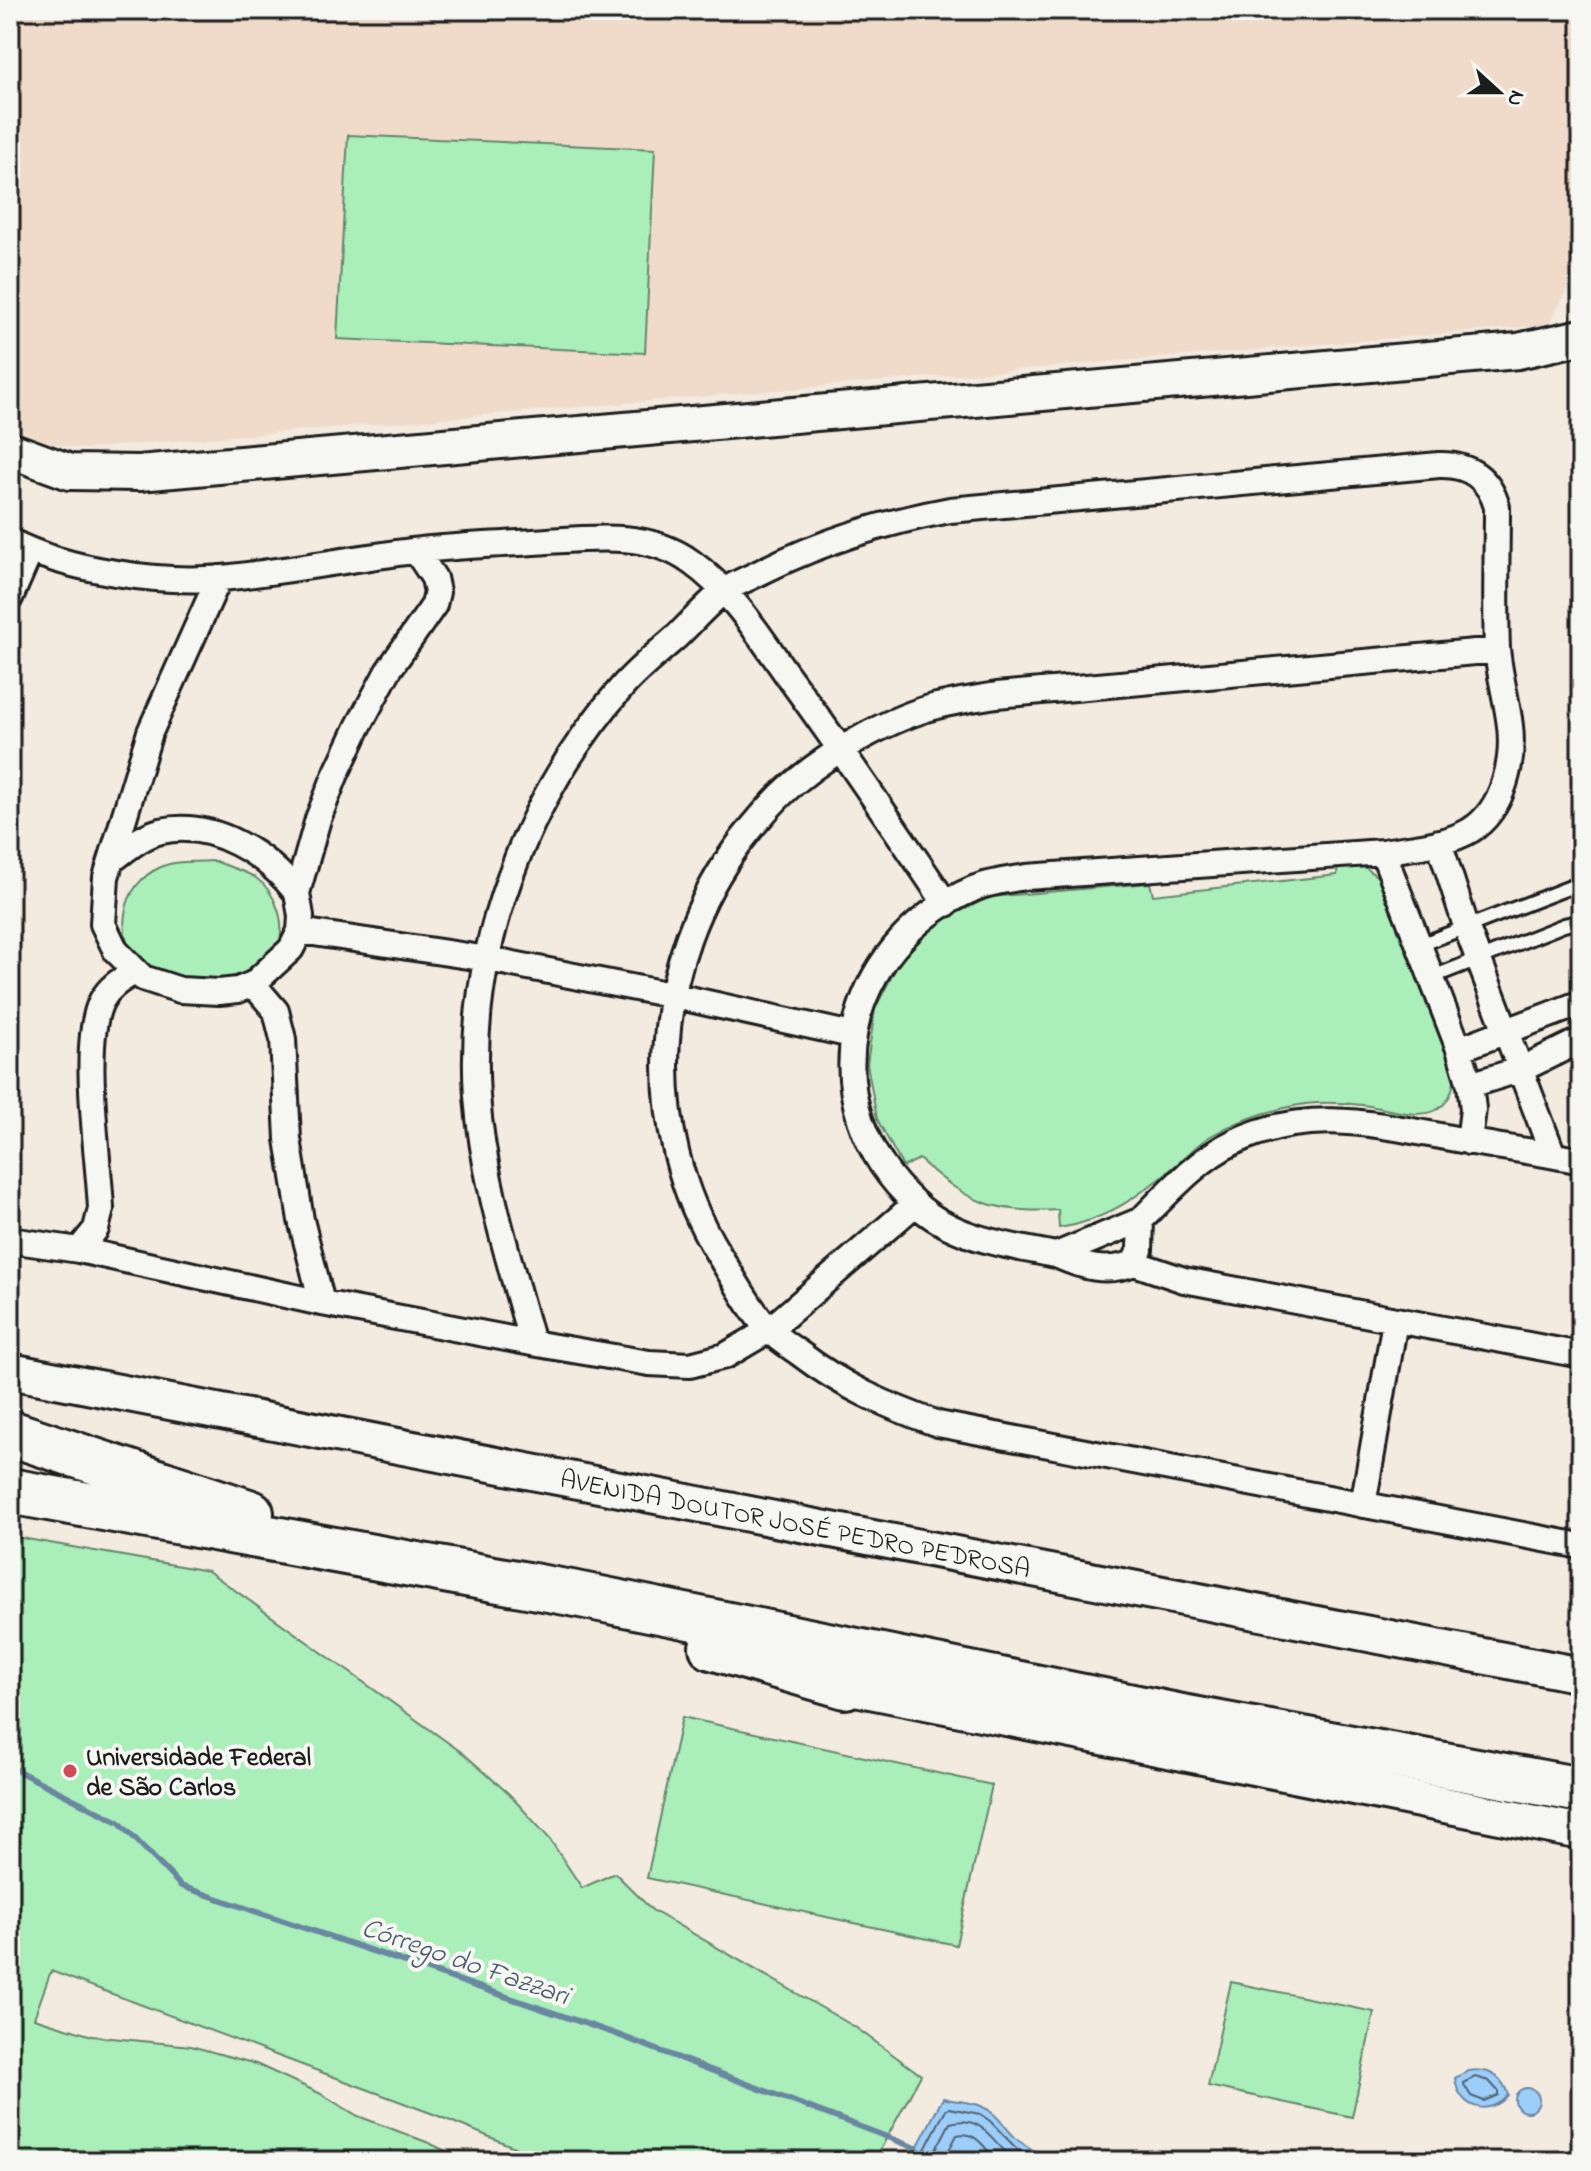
<svg xmlns="http://www.w3.org/2000/svg" width="1591" height="2171" viewBox="0 0 1591 2171" font-family="'Indie Flower',sans-serif">
  <style>
    .built { fill: #f0dbcb }
    .green { fill: #aaefba; stroke: #63866b; stroke-width: 2 }
    .water { fill: #9dcefa; stroke: #6987a1; stroke-width: 2 }
    .lines { fill: none; stroke-linecap: round; stroke-linejoin: round }
    .shore { stroke: #506375; stroke-width: 2 }
    .stream { stroke: #6987a1; stroke-width: 6 }
    .lane-casing { stroke: #1c1c1c; stroke-width: 18 }
    .street-casing { stroke: #1c1c1c; stroke-width: 30 }
    .secondary-casing { stroke: #1c1c1c; stroke-width: 40 }
    .highway-casing { stroke: #1c1c1c; stroke-width: 50 }
    .lane { stroke: #f6f6f2; stroke-width: 12 }
    .street { stroke: #f6f6f2; stroke-width: 24 }
    .secondary { stroke: #f6f6f2; stroke-width: 34 }
    .highway { stroke: #f6f6f2; stroke-width: 44 }
    .poi-dot { fill: #d1495b; stroke: #f6f6f2; stroke-width: 3 }
    .labels { text-anchor: middle; stroke-width: 8; stroke-linejoin: round; paint-order: stroke }
    .street-label { font-size: 26px; fill: #1c1c1c; stroke: #f6f6f2 }
    .poi-label { font-size: 26px; font-weight: bold; fill: #1c1c1c; stroke: #f6f6f2; text-anchor: start }
    .water-label { font-size: 28px; font-style: italic; fill: #495a6a; stroke: #f6f6f2 }
  </style>
  <rect width="100%" height="100%" fill="#f3eae0"/>
  <filter id="ink" filterUnits="userSpaceOnUse"><feTurbulence type="fractalNoise" baseFrequency=".0125" numOctaves="2"/><feDisplacementMap in="SourceGraphic" scale="16" xChannelSelector="R" yChannelSelector="G"/><feConvolveMatrix kernelMatrix="1 2 1 2 8 2 1 2 1" color-interpolation-filters="sRGB"/></filter>
  <g filter="url(#ink)">
    <!-- built -->
    <path class="built" d="M10 10H1581V262L1549 325 82 449 46 442 10 428Z"/>
    <!-- green -->
    <path class="green" d="M348 135 655 149 645 353 337 339Z
      M215 861C228 867 245 871 256 878 276 892 287 924 278 947 273 957 263 968 256 978 239 981 204 991 189 987 176 984 154 977 144 968 112 939 120 884 161 867 176 860 199 862 215 861Z
      M1338 863 1361 864 1380 879 1455 1076C1448 1134 1400 1109 1362 1105 1338 1102 1313 1101 1289 1107 1261 1113 1234 1122 1209 1137 1197 1144 1187 1156 1176 1165 1141 1194 1105 1222 1059 1228L1058 1210C993 1214 966 1201 919 1159L903 1167 877 1119 867 1064 875 1009 900 960 940 921 990 897 1150 883 1153 895 1337 875Z
      M10 1536 208 1571 464 1754 509 1794 549 1838 582 1888 615 1873 652 1910 855 2027 921 2075 874 2161H538L514 2147 436 2115 51 1971 34 2018 92 2036 191 2046 256 2064 319 2093 358 2116 429 2143 466 2161H10Z
      M682 1717 992 1785 956 1945 647 1878Z
      M1231 1982 1374 2012 1352 2117 1208 2086Z"/>
    <!-- water -->
    <path class="water" d="M1468 2071C1488 2068 1502 2076 1508 2095 1489 2118 1458 2108 1455 2078Z
      M1515 2100a12 12 0 1 1 24 0a12 12 0 1 1-24 0Z
      M943 2098C956 2102 969 2101 981 2106 998 2113 1006 2130 1019 2141 1029 2148 1038 2151 1045 2161H910Z"/>
    <g class="lines">
      <!-- shore -->
      <path class="shore" d="M1475 2077 1489 2081 1498 2091V2095L1484 2101 1471 2096 1463 2083Z
        M919 2161 945 2111 949 2108 980 2114 990 2121 1015 2147 1035 2161
        M930 2161 950 2123C984 2113 992 2145 1017 2161
        M943 2161 957 2135C976 2130 985 2149 997 2161"/>
      <!-- stream -->
      <path class="stream" d="M10 1767 119 1822 181 1886 613 2033 916 2148 928 2161"/>
      <!-- lane casing -->
      <g class="lane-casing">
        <path id="lane" d="M1417 946 1581 883
          M1430 978 1564 925 1581 921"/>
      </g>
      <!-- street casing -->
      <g class="street-casing">
        <path id="street" d="M10 541C65 570 160 584 222 578 286 571 349 559 413 551 453 546 493 545 533 542 586 539 646 529 691 562 732 591 759 635 788 676 843 751 894 827 946 904
          M219 578 150 732 106 877 103 924 116 951 143 978 180 990 219 992 238 990 253 984 291 949 300 931 301 916 297 893 318 819 335 776 358 727 388 671 434 605 437 592 434 578 416 551
          M10 598 30 552
          M1497 650 997 695C977 698 957 701 937 706 893 717 834 750 799 779 777 796 758 819 741 841 651 960 640 1128 719 1255 733 1277 752 1313 770 1331 778 1339 789 1346 799 1353 842 1386 887 1406 938 1424L1581 1546
          M1439 842 1466 926 1553 1155
          M1383 852 1459 1049 1470 1085 1473 1109 1469 1142
          M112 860C127 849 143 835 161 831 214 820 266 854 297 893
          M300 931 488 959 671 995 852 1035
          M253 984 276 1011 283 1039 288 1139 301 1220 322 1303
          M1459 1049 1581 1003
          M1470 1085 1522 1069 1581 1040
          M1141 1220C1169 1192 1198 1159 1234 1142 1314 1104 1385 1127 1467 1141 1505 1148 1543 1153 1581 1161
          M1141 1220 1140 1250 1134 1263C1106 1274 1083 1267 1056 1255Z
          M10 1240 79 1250 322 1303 532 1343 649 1363 690 1365 725 1356 769 1330 915 1204
          M79 1250 96 1229 101 1209C99 1159 80 1040 102 1000 110 986 121 980 134 972
          M1134 1263 1184 1280 1581 1355
          M532 1343C510 1262 483 1181 477 1096 467 949 526 796 623 686 639 668 658 653 676 637 692 622 707 604 724 591 737 582 754 576 767 569 826 540 886 522 950 510L1439 465C1469 464 1489 478 1497 507 1497 554 1495 601 1497 648 1499 674 1507 700 1510 726 1514 761 1504 809 1471 830 1446 845 1411 847 1383 852L1026 877C1008 880 989 882 973 889 842 946 808 1105 915 1203 951 1238 1009 1246 1056 1255
          M1363 1505 1395 1321"/>
      </g>
      <!-- secondary casing -->
      <g class="secondary-casing">
        <g id="secondary">
          <path d="M10 450 70 472 139 473 1518 351 1581 337"/>
          <path id="s1" d="M10 1371 1581 1675"/>
          <path d="M845 1686 1581 1832"/>
        </g>
      </g>
      <!-- highway casing -->
      <g class="highway-casing">
        <path id="highway" d="M10 1433 251 1513
          M10 1491 571 1593 1182 1717 1581 1790
          M712 1647 845 1686"/>
      </g>
      <!-- lane -->
      <use href="#lane" class="lane"/>
      <!-- street -->
      <use href="#street" class="street"/>
      <!-- secondary -->
      <use href="#secondary" class="secondary"/>
      <!-- highway -->
      <use href="#highway" class="highway"/>
    </g>
  </g>
  <!-- markers -->
  <circle class="poi-dot" cx="70" cy="1771" r="8"/>
  <g class="labels">
    <!-- street labels -->
    <g class="street-label">
      <text dy="9" stroke="none"><textPath href="#s1" startOffset="800">AVENIDA DOUTOR JOSÉ PEDRO PEDROSA</textPath></text>
    </g>
    <!-- poi labels -->
    <g class="poi-label">
      <text x="86" y="1765">Universidade Federal<tspan x="86" dy="30">de São Carlos</tspan></text>
    </g>
    <!-- water labels -->
    <g class="water-label">
      <text transform="translate(466 1960) rotate(19)" y="10">Córrego do Fazzari</text>
    </g>
  </g>
  <!-- margin -->
  <rect width="1591" height="2171" fill="none" stroke="#f6f6f2" stroke-width="40"/>
  <rect x="20" y="20" width="1551" height="2131" fill="none" stroke="#1c1c1c" stroke-width="3" filter="url(#ink)"/>
  <!-- north arrow -->
  <g transform="translate(1499 92) rotate(111)" stroke="#f6f6f2" stroke-width="6" paint-order="stroke">
  <path d="M0-6L14 30L0 20L-14 30Z" fill="#1c1c1c"/>
  <text y="-12" font-size="22" font-weight="bold" text-anchor="middle" fill="#1c1c1c">N</text>
  </g>
</svg>
